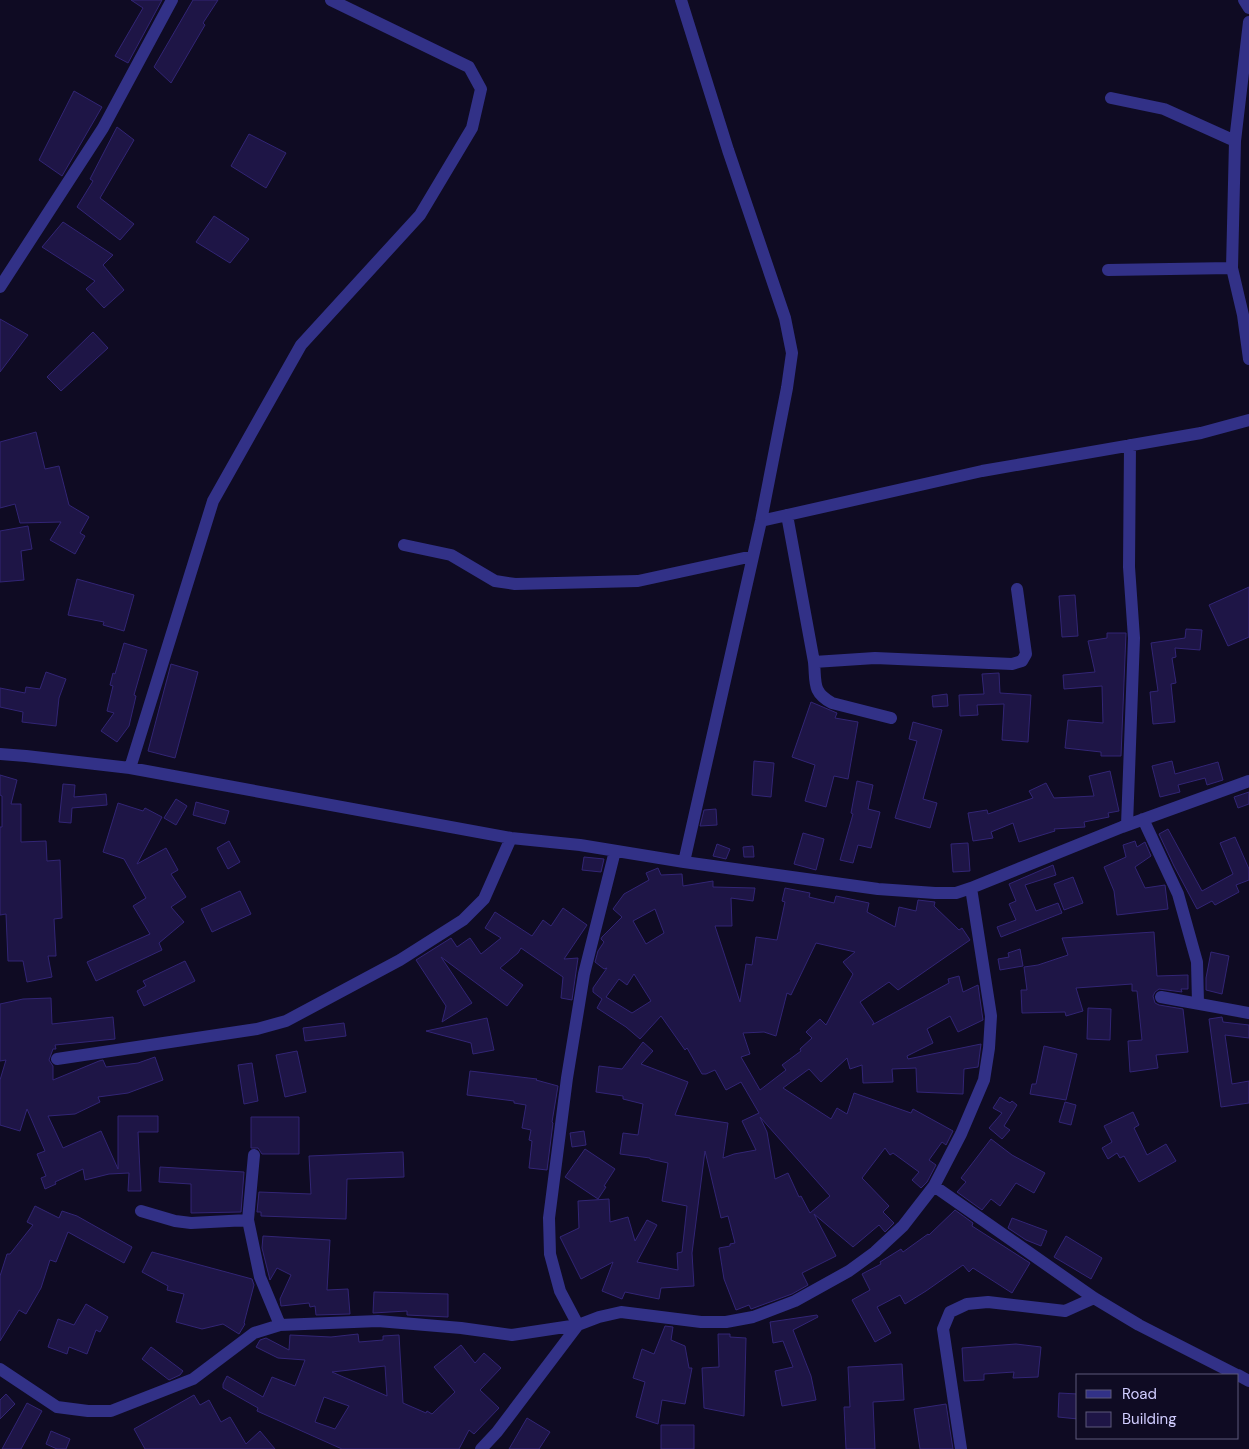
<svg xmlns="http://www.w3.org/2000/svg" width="1249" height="1449" viewBox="0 0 1249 1449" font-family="'DM Sans',sans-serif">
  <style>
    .building { fill: #1e1546; stroke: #322575; fill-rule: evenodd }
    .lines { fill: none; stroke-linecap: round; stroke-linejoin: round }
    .street { stroke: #323187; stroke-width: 12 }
  </style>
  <rect width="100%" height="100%" fill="#0f0b23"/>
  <!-- building -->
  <path class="building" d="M131 0H162L128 63 115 56 143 8Z
    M193 0H218L203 23 205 25 171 83 154 67Z
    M74 91 102 107 62 176 39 160Z
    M117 127 134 140 100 198 134 224 120 240 77 207 93 181 90 179Z
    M249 134 286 153 266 188 231 166Z
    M214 216 249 239 230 263 196 242Z
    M63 222 113 255 103 265 124 290 104 308 86 289 95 281 42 247Z
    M0 319 28 335 0 372Z
    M93 332 108 348 61 391 47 377Z
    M36 432 45 469 59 466 69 505 89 517 80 533 85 536 75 554 50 540 61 522 20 523 15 504 0 508V442Z
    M28 526 32 549 21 551 24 580 0 582V531Z
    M77 579 134 595 124 631 103 625 104 622 68 615Z
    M1249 587V637L1228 646 1209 605Z
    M1075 595 1078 636 1062 637 1059 596Z
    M1186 629 1202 630 1200 650 1175 648 1176 657 1172 658 1176 683 1171 684 1175 722 1153 724 1150 692 1158 691 1151 643 1185 638Z
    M1107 633H1126L1121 756H1101V752L1065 748 1068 720 1103 723 1102 686 1064 689 1063 675 1095 672 1088 641 1107 638Z
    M124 643 147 650 134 695 136 696 129 726 117 742 101 731 114 713 107 711 113 686 110 685 113 673 115 674Z
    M171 664 198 672 175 758 148 751Z
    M46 672 66 679 59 698 56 726 22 722 23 712 0 707V688L25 693 26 687 40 689Z
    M999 673 1000 693 1031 695 1028 742 1002 740 1004 704 977 705 978 715 960 716 959 695 984 694 982 674Z
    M947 694 948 706 933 707 932 696Z
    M811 702 837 713 835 718 858 722 848 779 834 776 826 807 805 801 815 765 792 757Z
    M913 722 942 730 923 799 937 803 930 828 895 818 917 741 909 739Z
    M754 761 774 763 771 797 752 795Z
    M1172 761 1175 774 1218 762 1223 780 1207 785 1205 778 1178 785 1180 792 1160 797 1152 766Z
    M1110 771 1119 811 1108 813 1109 817 1084 822 1085 827 1054 829 1055 831 1019 842 1013 823 991 832 993 838 973 841 968 813 987 810 988 814 1033 798 1029 791 1046 783 1054 798 1094 796 1089 776Z
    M0 775 17 780 11 804H21V842L46 841 47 861 60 860 62 918 54 919 56 956H48L52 977 27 982 23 961H8L6 914 0 915V827H2V796L0 795Z
    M857 781 873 785 868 809 880 812 871 848 858 845 853 863 840 860 853 814 851 813Z
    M63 784 75 785 74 797 106 794 107 805 72 808 71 823 59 822Z
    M1249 792V804L1238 808 1234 797Z
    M176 799 187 806 176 825 164 818Z
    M196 802 229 811 225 824 193 815Z
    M118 803 143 811 145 808 162 817 137 864 166 848 178 870 171 874 186 897 171 907 184 922 159 943 162 950 96 981 87 962 150 934 133 906 146 898 124 859 103 852Z
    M716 809 717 825 700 826 704 810Z
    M1168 829 1202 891 1233 874 1220 843 1235 837 1249 869V880L1236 885 1239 892 1215 905 1212 901 1197 909 1174 866 1159 834Z
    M803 833 824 839 816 870 794 864Z
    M229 841 240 862 228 869 217 848Z
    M1135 841 1137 847 1145 842 1151 856 1135 867 1145 888 1165 885 1168 909 1117 915 1114 891 1104 867 1126 857 1123 845Z
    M968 843 970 871 953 872 951 844Z
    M717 844 730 849 726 859 713 856Z
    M753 846 754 857H744L743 847Z
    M584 857 604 859 601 872 582 870Z
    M1053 865 1056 875 1025 885 1036 911 1058 903 1062 913 1001 937 997 927 1016 920 1009 904 1016 901 1009 884Z
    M658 868 661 875 682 874 683 886 713 881V887L755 888 753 901 731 898 732 926H715L740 1002 746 964 752 965 756 937 777 940 785 902 782 901 785 888 810 893 809 897 834 903 836 896 869 903 867 912 895 927 899 907 916 911 918 900 935 902 934 906 959 930 962 928 970 940 898 990 889 982 860 1002 874 1023 872 1025 949 983 948 979 959 976 963 992 978 985 983 1020 958 1032 950 1016 927 1029 933 1043 907 1056 908 1059 981 1044 978 1067 964 1069 963 1094 917 1092 916 1068 892 1069 893 1082 863 1083 862 1065 850 1069 847 1058 821 1082 809 1069 783 1088 831 1119 837 1108 847 1114 854 1093 911 1113 913 1109 953 1131 946 1145 942 1142 929 1160 936 1165 927 1182 921 1188 912 1180 919 1172 893 1153 890 1155 885 1148 862 1178 889 1206 883 1212 894 1223 885 1232 879 1225 853 1247 814 1214 836 1256 802 1273 808 1285 792 1294 751 1309 749 1305 736 1310 724 1279 719 1248 730 1246V1244L735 1243 728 1216 721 1218 705 1151 692 1253 694 1286 661 1288 659 1299 625 1292 622 1299 602 1291 613 1262 581 1279 560 1237 579 1228 578 1201 609 1199 610 1222 628 1217 635 1241 647 1220 657 1225 637 1262 678 1270 677 1253 682 1252 687 1206 662 1201 668 1163 650 1159V1158L620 1154 623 1133 638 1135 643 1104 623 1099V1096L596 1092 599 1066 622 1069 643 1042 653 1051 641 1064 688 1082 675 1115 728 1123 723 1158 734 1154 756 1150 742 1121 759 1113 741 1082 726 1090 715 1070 706 1074H702L687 1048 685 1050 661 1016 640 1039 626 1027 597 1008 602 999 593 992V988L607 968 604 969 595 962 598 951 604 942 601 939 602 937 622 917 613 909 624 894 649 880 646 873ZM655 909 664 933 646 944 633 921ZM816 943 855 952 843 962 853 974 826 1025 820 1019 806 1032 812 1038 800 1049 801 1051 782 1065 786 1070 760 1090 741 1057 750 1054 743 1033 764 1032 776 1036 787 993 791 995ZM634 974 651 1001 632 1013 606 997 619 979 627 985ZM760 1117 830 1196 810 1213 801 1196 799 1197 788 1173 775 1179 767 1132Z
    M1073 877 1083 903 1064 910 1054 884Z
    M240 891 251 914 212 932 201 909Z
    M563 908 587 925 564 959 578 958 572 1000 561 998 563 977 521 948 518 953 500 968 523 985 507 1006 441 957 472 1003 442 1022 446 1006 416 960 451 938 457 947 470 938 481 954 501 938 485 928 495 912 532 936 543 920 551 926Z
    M1154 932 1157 976 1188 975V989H1181L1182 992 1159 989 1155 992 1153 996 1155 1003 1159 1005 1183 1009 1188 1052 1156 1055 1158 1068 1130 1072 1128 1041 1142 1040 1137 991H1132V984L1076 988 1083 1011 1066 1016 1065 1012 1022 1013 1021 990H1027L1024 967 1038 965 1068 955 1062 938Z
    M1020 949 1023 966 1000 970 998 959 1009 957 1008 953Z
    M1211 952 1229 956 1222 994 1206 990V978Z
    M185 961 195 981 144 1006 137 991 146 986 143 981Z
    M51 998 52 1024 113 1017 115 1039 55 1045 56 1049H53L49 1060 53 1066V1080L99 1061 103 1060 106 1067 138 1063 155 1057 163 1080 128 1093 98 1097 100 1102 75 1114 48 1116 63 1148 101 1131 118 1169V1116H158V1132H138L141 1191H128L129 1173 109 1174 85 1180 83 1169 55 1182 56 1184 45 1189 41 1178 46 1176 37 1154 45 1151 27 1109 20 1131 0 1125V1080L6 1060 0 1061V1004L23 999Z
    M1088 1008 1111 1009 1110 1040 1087 1039Z
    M1222 1017 1223 1022 1249 1025V1038L1225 1035 1232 1084 1249 1081V1103L1221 1107 1209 1019Z
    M487 1018 494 1050 473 1054 471 1043 426 1031Z
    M344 1023 346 1036 305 1041 303 1028Z
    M1044 1046 1077 1054 1066 1100 1030 1094 1032 1084H1036Z
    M297 1051 306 1092 285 1097 276 1055Z
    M252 1063 258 1101 244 1104 238 1065Z
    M470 1071 537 1079 536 1080 558 1086 552 1122 553 1123 547 1170 529 1168 532 1141 529 1140 531 1130 522 1128 526 1105 514 1103V1101L467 1095Z
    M1000 1097 1010 1103 1012 1101 1017 1105 1004 1126 1010 1130 1002 1139 989 1128 1002 1113 993 1108Z
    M1065 1102 1076 1105 1071 1125 1059 1122Z
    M1133 1112 1139 1125 1134 1128 1147 1155 1166 1144 1176 1161 1139 1182 1124 1156 1120 1158 1117 1153 1108 1159 1102 1148 1112 1142 1104 1126Z
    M251 1117H299V1154H262L258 1148H251Z
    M584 1131 586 1145 572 1147 570 1133Z
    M991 1139 1012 1155 1045 1173 1034 1193 1016 1183 1000 1206 991 1199 982 1210 957 1192 966 1182 961 1178Z
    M585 1149 615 1169 604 1186 606 1187 598 1199 565 1177Z
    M403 1152 404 1177 347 1179 346 1219 261 1216V1212H257L259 1192 311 1194 309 1156Z
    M160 1167 244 1172 241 1212 191 1213V1184L159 1182Z
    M35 1206 59 1218 62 1211 77 1216 132 1247 124 1263 68 1232 56 1262 50 1260 41 1288 26 1314 19 1310 0 1341V1276L7 1254H10L33 1225 27 1222Z
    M955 1210 973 1223 972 1226 1030 1263 1012 1293 973 1268 969 1272 963 1265 926 1291 905 1304 900 1295 877 1307 891 1333 875 1342 852 1300 870 1290 862 1274 881 1264 880 1262 901 1249 903 1252 928 1234 929 1235Z
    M1012 1218 1047 1231 1041 1246 1026 1240 1008 1228Z
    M263 1236 330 1240 327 1290 348 1289 350 1314 316 1315 315 1306 310 1307 309 1303 281 1306 280 1299 291 1275 277 1268 270 1280 262 1248Z
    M1066 1236 1102 1258 1091 1279 1054 1257Z
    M152 1252 252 1279 254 1285 244 1323 245 1324 239 1334 223 1324 202 1329 176 1322 184 1294 167 1290 168 1286 142 1272Z
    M374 1292 448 1294V1317L407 1315V1311L373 1313Z
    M86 1304 108 1317 100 1332 96 1330 87 1354 69 1347 67 1354 48 1347 58 1319 74 1325Z
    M817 1315 818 1317 793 1330 811 1376 816 1400 782 1406 775 1371 793 1367 783 1341 773 1343 770 1322Z
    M665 1326 673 1327 671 1340 685 1346 689 1368H692L685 1404 662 1400 658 1424 636 1417 645 1382 633 1378 642 1349 654 1354Z
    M358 1334 359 1342 383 1340V1336L399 1335 403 1403 426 1413 427 1411 432 1414 455 1392 434 1367 461 1345 475 1363 484 1353 501 1368 480 1390 499 1408 474 1434 469 1430 459 1449H342L257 1411 258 1408 223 1388V1384L227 1376 263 1397 272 1377 295 1386 305 1360 278 1358 256 1347 260 1340 266 1338 289 1350 290 1335 331 1337ZM385 1366 387 1396 332 1372ZM324 1397 349 1406 335 1429 315 1422Z
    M718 1334H730V1337L746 1338 744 1416 704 1408 702 1368 719 1367Z
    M1016 1344 1041 1347 1038 1377 1013 1378 1014 1372 984 1374V1380L964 1381 962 1348Z
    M151 1347 183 1371 180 1375 169 1380 142 1359Z
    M902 1364 904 1400 873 1402 875 1449H846L844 1407H850L848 1367Z
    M1059 1393 1078 1394V1419L1058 1417Z
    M6 1394 15 1404 0 1419V1400Z
    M194 1395 200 1405 209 1400 221 1422 230 1417 246 1444 260 1431 275 1449H145L134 1429Z
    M27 1403 42 1411 21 1449H2Z
    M946 1404 953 1449H920L914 1409Z
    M527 1418 550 1432 539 1449H509Z
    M661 1425H694V1449H661Z
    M51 1431 70 1439 66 1449H57L46 1444Z"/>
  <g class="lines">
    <!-- street -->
    <path class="street" d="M681 0 728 150 785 318 792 353 787 388 761 521 684 862
      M1244 0 1249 8
      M1249 22 1235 141 1232 268 1243 315 1249 359
      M1111 98 1164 109 1235 141
      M1108 270 1232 268
      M0 287 103 128 172 0
      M787 515 814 662 875 658 1012 664 1022 661 1026 654 1017 589
      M761 521 982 471 1201 433 1249 420
      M404 545 451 555 495 581 515 584 638 581 753 556
      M814 662C816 683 812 692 832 703L891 718
      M0 754 26 756 130 768 511 838 580 845 684 862 878 889 935 893H956L971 888 1122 827 1249 781
      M130 768 213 501 301 345 420 215 472 128 481 89 469 67 331 0
      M1143 819 1178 894 1197 962 1198 1003
      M1127 825 1134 638 1129 567 1130 445
      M1161 997 1249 1013
      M57 1059 257 1029 286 1021 400 960 463 920 484 899 511 838
      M254 1155 248 1220 260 1277 280 1325
      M934 1186 1094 1298 1139 1325 1237 1375
      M141 1211 175 1221 191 1223 248 1220
      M0 1369 57 1407 88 1411H111L193 1379 254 1333 280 1325 378 1321 461 1328 512 1335 578 1325 560 1291 550 1254 549 1218 567 1078 584 974 615 851
      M1238 1375 1249 1381
      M481 1449 497 1432 578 1325 599 1317 621 1312 701 1322H726L753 1317 795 1301 849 1271 875 1252 903 1226 934 1186 961 1134 984 1080 989 1048 991 1016 971 888
      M961 1449 943 1329 950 1312 967 1304 988 1302 1065 1311 1094 1298"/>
  </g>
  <!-- legend -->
  <rect x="1076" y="1374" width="162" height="65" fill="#0f0b23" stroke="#5d597b"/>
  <rect x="1086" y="1390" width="25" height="8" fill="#323187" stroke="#5d597b"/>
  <text x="1122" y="1399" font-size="15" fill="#d1cdff">Road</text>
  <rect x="1086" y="1412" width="25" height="15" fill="#1e1546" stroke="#5d597b"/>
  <text x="1122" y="1424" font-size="15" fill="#d1cdff">Building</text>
</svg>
